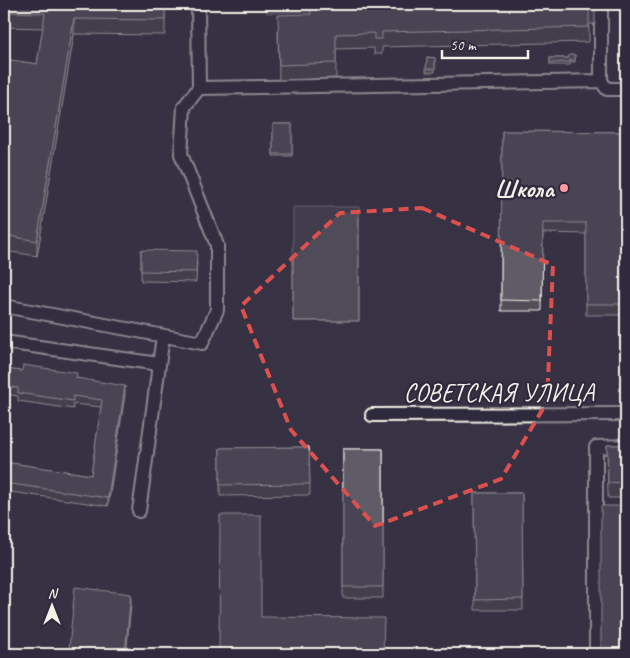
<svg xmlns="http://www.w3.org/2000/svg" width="630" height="658" viewBox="0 0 630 658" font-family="Caveat,sans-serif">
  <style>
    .green { fill: #504b59; stroke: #a29ea0 }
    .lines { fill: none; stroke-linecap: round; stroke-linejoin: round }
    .minor-casing { stroke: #f4f1e8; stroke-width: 16 }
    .minor { stroke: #2f2a3d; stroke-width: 12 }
    .wall { fill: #524f59; stroke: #f4f1e8 }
    .shaded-wall { fill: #424048; stroke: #f4f1e8 }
    .building { fill: #5f5c67; stroke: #f4f1e8 }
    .marked { fill: none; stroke: #dc504e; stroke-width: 4; stroke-dasharray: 10 6; stroke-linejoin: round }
    .poi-dot { fill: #ff9aa2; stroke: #2f2a3d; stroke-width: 2 }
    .labels { text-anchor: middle; stroke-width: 4.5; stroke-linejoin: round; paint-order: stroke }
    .poi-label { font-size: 25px; font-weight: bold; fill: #f4f1e8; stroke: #2f2a3d; text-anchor: end }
    .street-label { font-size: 25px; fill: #f4f1e8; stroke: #2f2a3d }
  </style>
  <rect width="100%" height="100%" fill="#373244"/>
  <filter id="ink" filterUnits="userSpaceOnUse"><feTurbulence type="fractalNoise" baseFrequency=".02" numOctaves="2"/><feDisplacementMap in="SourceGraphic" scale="10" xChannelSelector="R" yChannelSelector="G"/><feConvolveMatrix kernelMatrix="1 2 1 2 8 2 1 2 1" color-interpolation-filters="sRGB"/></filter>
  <g filter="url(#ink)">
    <!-- green -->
    <path class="green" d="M280 4H478V7L267 13V7Z
      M293 207H359V321H293Z"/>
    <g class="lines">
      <!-- minor casing -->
      <g class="minor-casing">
        <path id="minor" d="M198 4 199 88 601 81V4
          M601 81 607 89H626
          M4 306 202 343 217 310V245L181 154 184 107 199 88
          M4 342 159 364
          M372 415 626 414
          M139 511 163 336
          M596 654V447L626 446"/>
      </g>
      <!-- minor -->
      <use href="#minor" class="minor"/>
    </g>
    <!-- wall -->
    <path class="wall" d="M4 4H165V35L74 34 37 256 4 251V59L37 64 43 28 4 27Z
      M595 4V24H589V42L382 47V54H374V48L336 49V78L279 80 278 30 310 14Z
      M575 55V62H570V65H550V58H569Z
      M427 57 435 58V72H426Z
      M273 124H292V156H273Z
      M502 131 626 132V315H586V234L543 233 542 311H501Z
      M141 250 197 262 196 282 141 281Z
      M4 369 77 378 125 394 108 506 4 491V462L91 475 101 407 73 404V409L18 401V396L4 394Z
      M607 445H626V498H608Z
      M309 447 310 495 220 496V448Z
      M343 449H383V598H343Z
      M474 493H522L523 610H475Z
      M131 604 126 654H69V648Z"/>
    <!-- shaded-wall -->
    <path class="shaded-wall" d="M74 19V34L37 256V241Z
      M125 386V394L108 506V498Z
      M131 594V604L126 654H125Z"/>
    <!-- building -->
    <path class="building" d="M4 4H165V20L74 19 37 241 4 235V59L37 64 45 13 4 12Z
      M310 4H595V9H589V27L382 32V39H374V33L336 34V63L279 65 278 15 311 14Z
      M625 19H626V73Z
      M569 55H575V60H570V62L550 63V58H569Z
      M427 57 435 58V69H426Z
      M273 124H292V154H273Z
      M502 131 626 132V304H586V223H543L542 301 501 300Z
      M141 250 197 251 196 272 141 271Z
      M23 365 77 373 76 378 125 386 108 498 4 483V462L91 475 102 400 73 396V401L18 393V388L4 386V369L22 371Z
      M607 445H626V482L608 483Z
      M309 447 310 484 220 485V448Z
      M343 449H383V587H343Z
      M474 493H522L523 599 475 600Z
      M601 506H626V654H601Z
      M220 515H261V617L384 618 383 654H219Z
      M75 587 131 594 125 654 69 648Z"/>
  </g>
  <!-- marked area -->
  <path d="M0 0H630V658H0ZM422 208 553 265 547 402 501 479 375 526 291 430 241 306 340 213Z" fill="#373244" fill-opacity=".55" fill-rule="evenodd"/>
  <path class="marked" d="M422 208 553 265 547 402 501 479 375 526 291 430 241 306 340 213Z"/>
  <!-- markers -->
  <circle class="poi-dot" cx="564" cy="188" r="5"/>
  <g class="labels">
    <!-- poi labels -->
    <g class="poi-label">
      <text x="554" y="197">Школа</text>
    </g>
    <!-- street labels -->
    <g class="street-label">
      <text x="499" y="401">СОВЕТСКАЯ УЛИЦА</text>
    </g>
  </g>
  <!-- margin -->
  <rect width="630" height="658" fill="none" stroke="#2f2a3d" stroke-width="20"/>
  <rect x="10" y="10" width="610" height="638" fill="none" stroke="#f4f1e8" stroke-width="2" filter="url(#ink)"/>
  <!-- north arrow -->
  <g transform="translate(52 606)" stroke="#2f2a3d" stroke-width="4" paint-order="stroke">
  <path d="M0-4L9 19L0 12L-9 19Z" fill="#f4f1e8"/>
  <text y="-8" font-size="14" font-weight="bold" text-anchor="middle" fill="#f4f1e8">N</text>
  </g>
  <!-- scale -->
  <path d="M442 50v8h86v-8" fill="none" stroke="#f4f1e8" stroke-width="2.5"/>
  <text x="450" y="50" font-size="15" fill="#f4f1e8" stroke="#2f2a3d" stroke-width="4" paint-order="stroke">50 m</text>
</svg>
